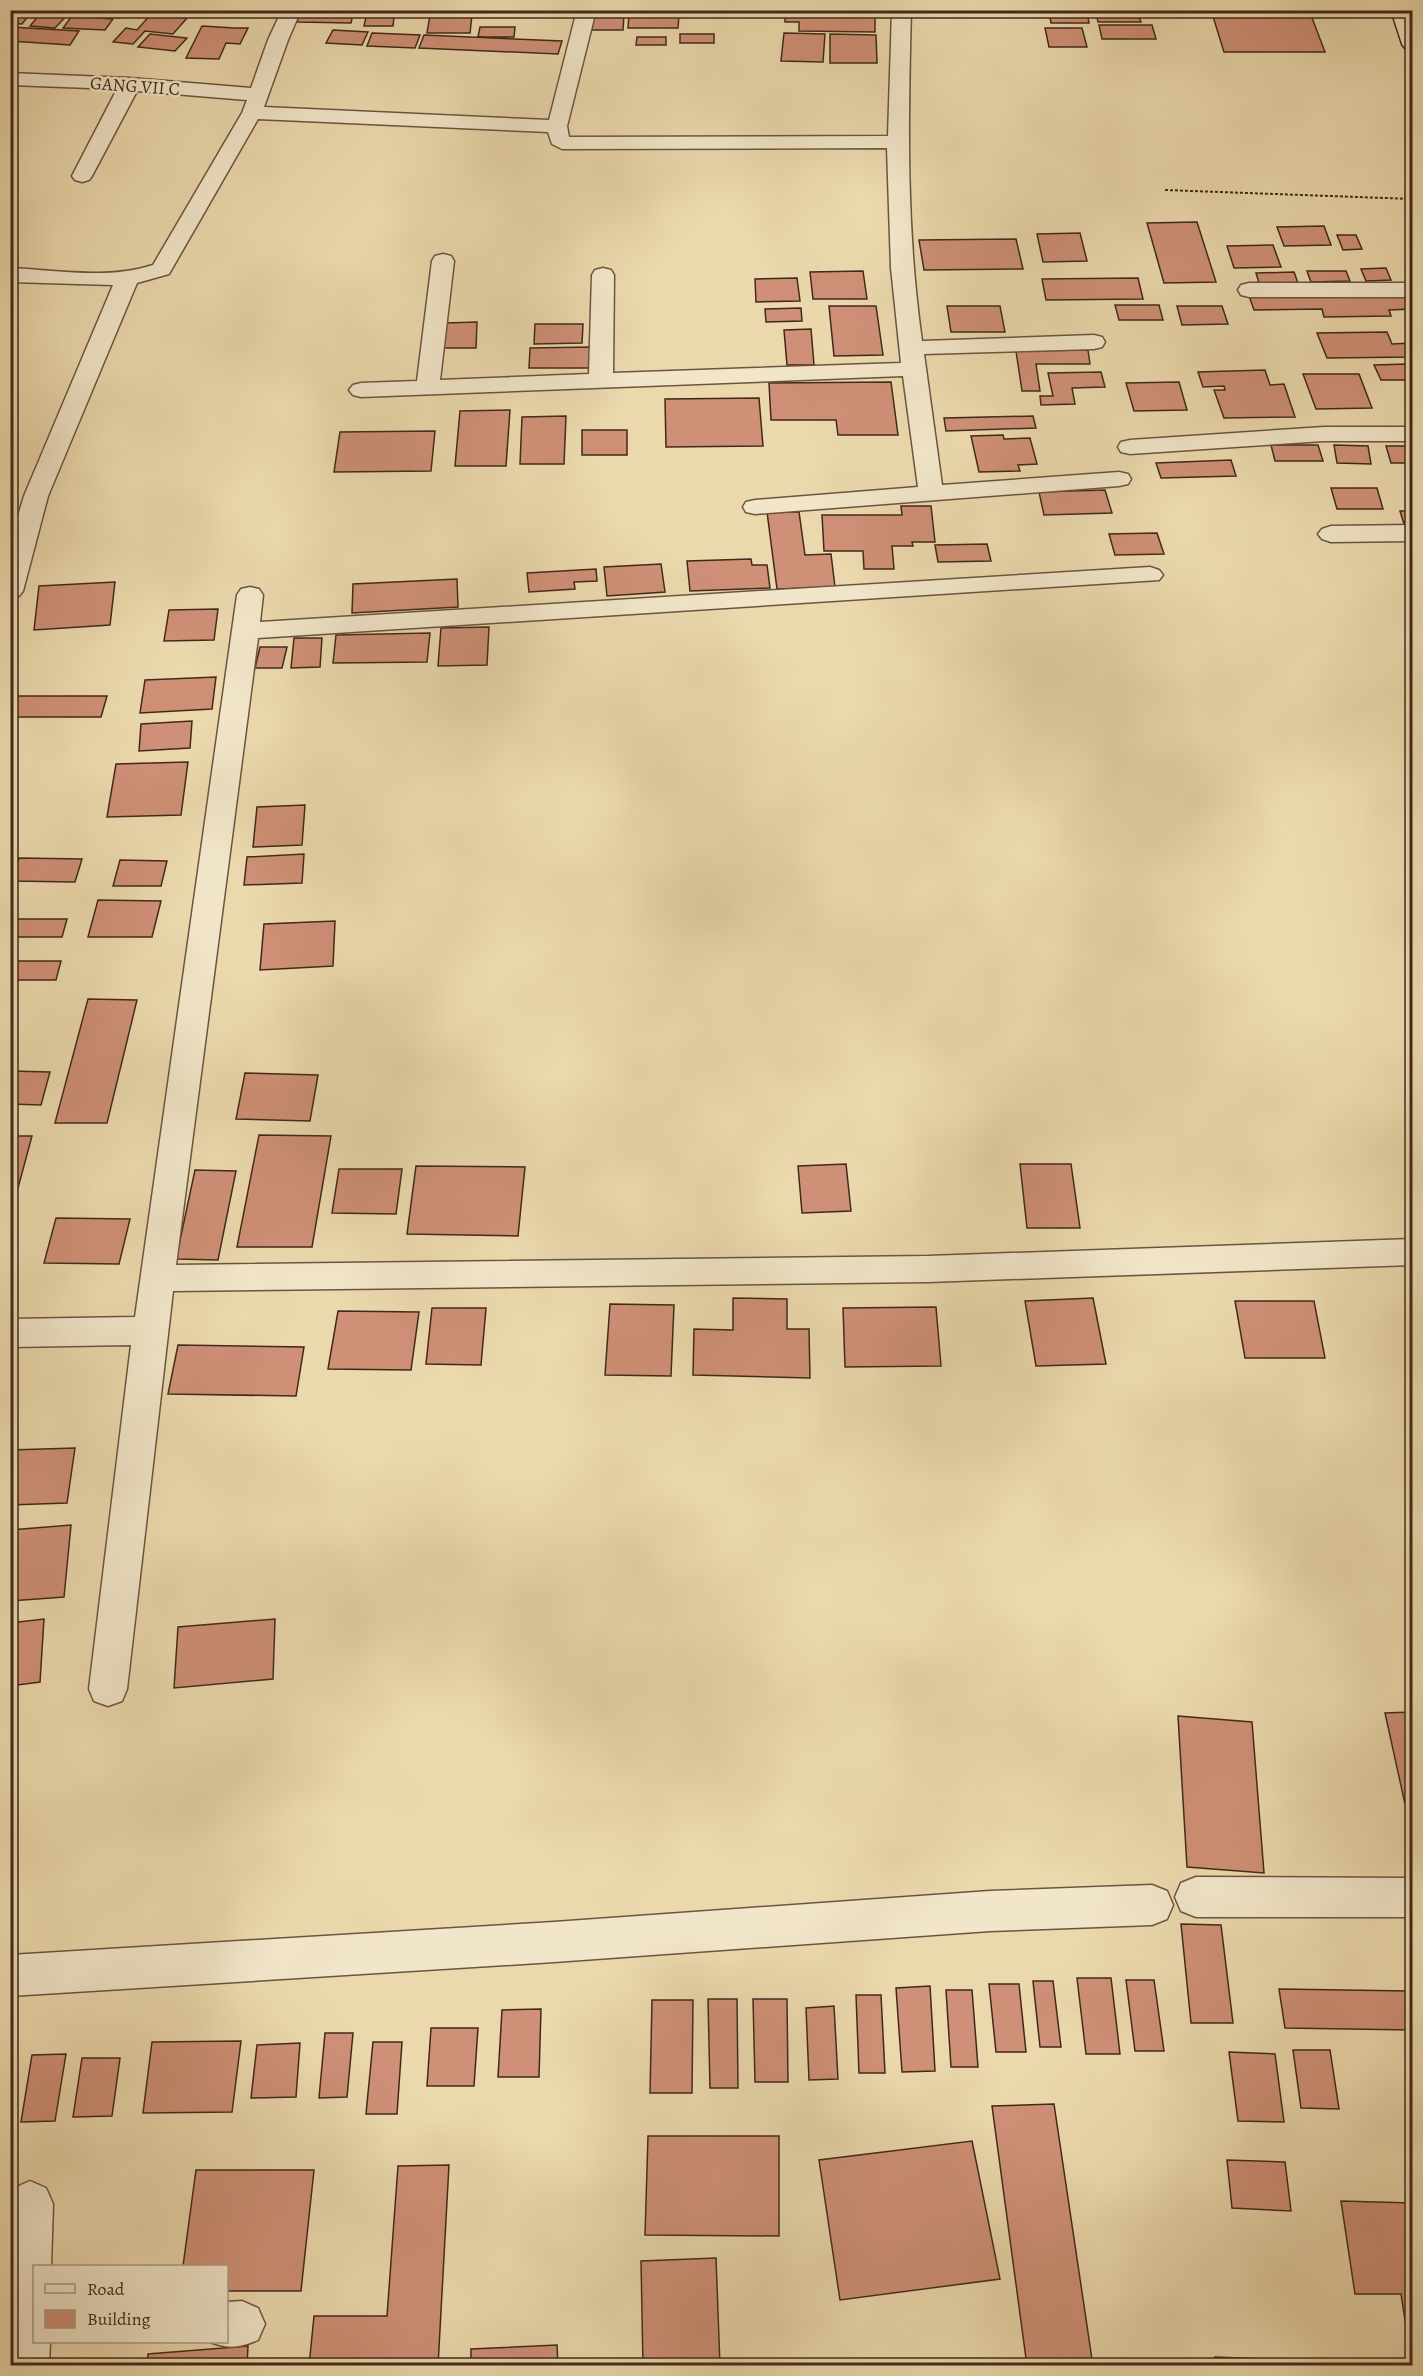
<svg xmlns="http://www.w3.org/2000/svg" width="1423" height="2376" viewBox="0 0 1423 2376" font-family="Alegreya,serif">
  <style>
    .building { fill: #cf9077; stroke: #40291b; stroke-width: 1.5 }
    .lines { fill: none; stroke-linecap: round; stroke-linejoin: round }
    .street-casing { stroke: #6b5540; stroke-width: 3 }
    .secondary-casing { stroke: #40291b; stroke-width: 3 }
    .path { stroke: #40291b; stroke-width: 2; stroke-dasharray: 3 2; stroke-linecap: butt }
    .street { fill: #f2e6ca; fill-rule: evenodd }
    .secondary { fill: #f2e6ca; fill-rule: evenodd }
    .labels { text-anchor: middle; stroke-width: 5; stroke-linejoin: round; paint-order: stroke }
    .far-street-label { font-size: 18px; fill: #40291b; stroke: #f2e6ca }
  </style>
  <rect width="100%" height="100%" fill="#ebd9ad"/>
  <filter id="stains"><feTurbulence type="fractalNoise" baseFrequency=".00333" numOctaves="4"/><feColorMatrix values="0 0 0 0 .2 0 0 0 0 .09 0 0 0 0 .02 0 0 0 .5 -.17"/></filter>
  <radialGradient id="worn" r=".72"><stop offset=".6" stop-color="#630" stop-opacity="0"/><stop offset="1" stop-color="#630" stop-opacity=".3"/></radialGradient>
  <!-- building -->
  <path class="building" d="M10 10H33L22 24 10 23Z
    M43 10H71V11L55 28 30 26Z
    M90 10H127L120 18 86 14Z
    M141 10H177L174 16 139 14Z
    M301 10H354L351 23 297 22Z
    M440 10H474L473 14H440Z
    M477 10H515L514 16H477Z
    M785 10H875V32L799 31V22H785Z
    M1211 10H1309L1325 52H1224Z
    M1049 12H1087L1089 23H1051Z
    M1096 13H1138L1141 22H1098Z
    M151 14 187 18 173 34 145 31 133 44 113 42 126 28 137 30Z
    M593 14H624L623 30H592Z
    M430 15H472L470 33H427Z
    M629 15H679L678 28H628Z
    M72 16 113 19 105 30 63 28Z
    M366 17H394L393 26H364Z
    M1099 25H1152L1156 39H1102Z
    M202 26 234 28H248L240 44 226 43 219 59 186 58Z
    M10 27 79 31 70 45 10 41Z
    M480 27H515L514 37H478Z
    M1045 28H1082L1087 47H1049Z
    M333 30 368 32 362 45 326 43Z
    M372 33 420 35 415 48 367 46Z
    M784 33 825 34 823 62 781 61Z
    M150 34 187 38 175 51 138 47Z
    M680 34H714V43H680Z
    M830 34 876 35 877 63H830Z
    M424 35 562 41 558 54 419 48Z
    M637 37H666V45H636Z
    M1197 222 1216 282 1164 283 1147 223Z
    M1324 226 1331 245 1284 246 1277 227Z
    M1080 233 1087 261 1043 262 1037 234Z
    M1337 235H1356L1362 249 1343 250Z
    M1016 239 1023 269 924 270 919 240Z
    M1273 245 1281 267 1234 268 1227 246Z
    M1386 268 1391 280 1366 281 1361 269Z
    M863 271 867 299H813L810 272Z
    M1307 271H1346L1350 281 1311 282Z
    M1294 272 1298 283H1259L1256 273Z
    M797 278 800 301 756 302 755 279Z
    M1138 278 1143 299 1046 300 1042 279Z
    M1406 293 1412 309 1389 310 1391 316 1324 317 1322 309 1254 310 1249 296Z
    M1115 305H1159L1163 320H1119Z
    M829 306H876L883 355 834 356Z
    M947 306H1000L1005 332H951Z
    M1177 306H1222L1228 324 1182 325Z
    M801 308 802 321 766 322 765 309Z
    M477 322 476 348H442L445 323Z
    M535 324H583L582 343 534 344Z
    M811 329 814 365H787L784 330Z
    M1387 332 1392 344 1412 343V357L1327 358 1317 333Z
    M592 347V368H529L530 348Z
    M1088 350 1090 364H1036L1040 391H1022L1016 351Z
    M1407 364 1412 380H1381L1374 365Z
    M1265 370 1270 385 1284 384 1295 417 1224 418 1214 390H1225L1224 386 1203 387 1198 372Z
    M1101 372 1105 387 1072 388 1075 404 1041 405 1040 396H1053L1048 373Z
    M1303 374H1359L1372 408 1316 409Z
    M891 382 898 435H838L836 420H771L769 383Z
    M1179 382 1187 410 1134 411 1126 383Z
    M759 398 763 446 666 447 665 399Z
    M510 410 506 466H455L460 411Z
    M566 416 564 464H520L522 417Z
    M1033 416 1036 428 946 431 944 418Z
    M582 430H627V455H582Z
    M435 431 431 471 334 472 340 432Z
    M1003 435 1004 439 1030 438 1037 464 1018 465 1020 471 979 472 971 436Z
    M1271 445H1318L1323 461H1275Z
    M1334 445 1368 446 1371 464 1337 463Z
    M1386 446H1412V463H1391Z
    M1231 460 1236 476 1161 478 1156 463Z
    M1331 488H1377L1383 509H1337Z
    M1105 490 1112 513 1044 515 1039 492Z
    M901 506H931L935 542H912L913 546H892L894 569H864L863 551H824L822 515H902Z
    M1400 511H1412V524H1404Z
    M767 512H799L805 555 831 554 835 587 777 589Z
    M1157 533 1164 554 1115 555 1109 534Z
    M987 544 991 561 938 562 935 545Z
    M751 559 752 565H767L770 588 690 591 687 561Z
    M661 564 665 592 607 596 604 567Z
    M596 569 597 581 574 582 575 589 529 592 527 573Z
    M457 579 458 607 352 613 353 584Z
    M115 582 110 625 34 630 39 586Z
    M218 609 214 640 164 641 169 610Z
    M489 627 487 665 438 666 441 628Z
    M430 633 427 662 333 663 336 635Z
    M294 638H322L320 667 291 668Z
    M260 647H287L282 668H255Z
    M216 677 212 709 140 713 145 680Z
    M17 696H107L101 717H10Z
    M192 721 190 748 139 751 141 724Z
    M188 762 181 815 107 817 116 764Z
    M305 805 302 845 253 847 257 807Z
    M304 854 302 883 244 885 247 857Z
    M19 858 82 859 75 882 12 881Z
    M120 860 167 861 161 886H113Z
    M98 900 161 901 152 937H88Z
    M10 919H67L62 937H10Z
    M335 921 333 966 260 970 264 924Z
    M10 961H61L56 980H10Z
    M88 999 137 1000 107 1123H55Z
    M10 1071 50 1072 41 1105 10 1104Z
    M245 1073 318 1075 310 1121 236 1119Z
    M259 1135 331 1136 312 1247H237Z
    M10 1136H32L18 1188H10Z
    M846 1164 851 1211 802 1213 798 1166Z
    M1020 1164H1071L1080 1228H1027Z
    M416 1166 525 1167 518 1236 407 1234Z
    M339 1169H402L396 1214 332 1213Z
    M195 1170 236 1171 218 1260 176 1259Z
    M56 1218 130 1219 119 1264 44 1263Z
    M733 1298 787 1299V1329H809L810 1378 693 1375 694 1329 733 1330Z
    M1093 1298 1106 1364 1036 1366 1025 1301Z
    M1235 1301H1314L1325 1358H1245Z
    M610 1304 674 1305 671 1376 605 1375Z
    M936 1307 941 1366 845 1367 843 1308Z
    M432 1308H486L481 1365 426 1364Z
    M338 1311 419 1312 411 1370 328 1369Z
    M178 1345 304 1347 296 1396 168 1394Z
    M75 1448 67 1503 10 1505V1450Z
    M71 1525 64 1597 10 1601V1530Z
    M44 1619 40 1682 10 1686V1623Z
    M275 1619 273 1679 174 1688 178 1627Z
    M1412 1712V1836L1385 1713Z
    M1178 1716 1252 1722 1264 1873 1187 1867Z
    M1181 1924 1221 1925 1233 2023H1191Z
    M1077 1978H1111L1120 2054H1086Z
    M1126 1980H1154L1164 2051H1135Z
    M1033 1981H1053L1061 2047H1040Z
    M989 1984H1019L1026 2052H996Z
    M930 1986 935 2071 902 2072 896 1988Z
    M1279 1989 1409 1991 1412 2030 1285 2028Z
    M946 1990H972L978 2067H951Z
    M856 1995H881L885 2073H859Z
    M708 1999H737L738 2088H710Z
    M753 1999H787L788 2082H755Z
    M652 2000H693L692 2093H650Z
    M834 2006 838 2079 809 2080 806 2008Z
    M541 2009 539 2077H498L502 2010Z
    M431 2028H478L474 2086H427Z
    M325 2033H353L347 2097 319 2098Z
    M241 2041 232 2112 143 2113 152 2042Z
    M373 2042H402L397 2114H366Z
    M300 2043 296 2097 251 2098 257 2045Z
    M1293 2050H1330L1339 2109 1301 2108Z
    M1229 2052 1275 2054 1284 2122 1238 2121Z
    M66 2054 55 2121 21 2122 32 2055Z
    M82 2058H120L112 2116 73 2117Z
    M1054 2104 1093 2366H1027L992 2106Z
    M648 2136H779V2236L645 2235Z
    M972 2141 1000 2279 840 2300 819 2160Z
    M1227 2160 1285 2162 1291 2211 1232 2208Z
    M449 2165 438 2366H309L314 2316H387L398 2166Z
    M196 2170H314L301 2291H226V2266H183Z
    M1341 2201 1412 2203V2366L1401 2294H1355Z
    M716 2258 720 2366H643L641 2261Z
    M557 2345 558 2366H471V2349Z
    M248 2346 247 2366H147L148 2354Z
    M1215 2357 1264 2359 1265 2366H1216Z"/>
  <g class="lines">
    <!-- street casing -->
    <g class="street-casing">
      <path id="street" d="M282 10H301L288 40 264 107 549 120 577 10H596L567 126 569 137 888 136 892 10H911C908 124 906 227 922 341L1094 335 1102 337 1105 342 1102 347 1094 349 924 354 942 485 1119 472 1128 474 1131 479 1128 484 1119 486 755 514 746 512 743 507 746 502 755 500 918 487 903 376 361 397 353 395 349 390 353 385 361 383 417 381 432 261 435 256 443 254 451 256 454 261 440 380 589 374 592 275 595 270 603 268 611 270 614 275 613 373 901 363 891 268 887 148 562 149 552 144 548 132 258 119 169 274 137 283 48 496 23 591 19 596 10 599V543L24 496 113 285 10 282V268C57 270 108 280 153 265L242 113 247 100 137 91 92 176 89 180 82 182 75 180 72 176 117 89 10 85V73L130 78 251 88 268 40Z
        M1249 283H1412V297H1249L1241 295 1238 290 1241 285Z
        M1324 427H1412V441H1324L1130 454 1121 452 1118 447 1121 442 1130 440Z
        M1412 525V541L1331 542 1322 539 1318 534 1322 529 1331 526Z
        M1150 567 1159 570 1163 575 1159 580 258 638 176 1265 928 1256 1412 1239V1265L928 1282 173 1291 127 1689 122 1701 108 1706 94 1701 89 1689 131 1345 10 1347V1319L135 1317 237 595 241 589 250 587 259 589 263 595 260 622Z
        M1196 1877 1412 1878V1917H1196L1181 1911 1175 1897 1181 1883Z
        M1152 1885 1167 1891 1173 1905 1167 1919 1152 1925 990 1931 554 1962 10 1996V1955L554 1922 990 1891Z
        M30 2181 46 2188 53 2204 51 2266H34V2342H50L49 2366H10V2197L14 2188Z
        M242 2301 258 2308 265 2324 258 2340C240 2348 229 2349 210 2342H226V2302Z"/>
    </g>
    <!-- secondary casing -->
    <g class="secondary-casing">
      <path id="secondary" d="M1391 10H1410L1412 18V50L1405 48 1402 44Z"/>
    </g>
    <!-- path -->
    <path class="path" d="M1165 190 1412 199"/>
    <!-- street -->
    <use href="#street" class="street"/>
    <!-- secondary -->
    <use href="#secondary" class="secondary"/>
  </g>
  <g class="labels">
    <!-- far-street labels -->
    <g class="far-street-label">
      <text transform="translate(135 86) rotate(4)" y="6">GANG VII C</text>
    </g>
  </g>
  <!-- margin -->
  <rect width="1423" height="2376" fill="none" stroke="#ebd9ad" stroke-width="36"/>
  <rect x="12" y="12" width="1399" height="2352" fill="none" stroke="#40291b" stroke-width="3"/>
  <rect x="18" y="18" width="1387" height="2340" fill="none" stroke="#40291b" stroke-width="1.5"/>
  <!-- legend -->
  <rect x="33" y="2265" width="195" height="78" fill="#f2e6ca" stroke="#ab9a84" stroke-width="1.5"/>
  <rect x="45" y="2284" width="30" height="9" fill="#f2e6ca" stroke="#ab9a84" stroke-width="1.5"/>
  <text x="87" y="2295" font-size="18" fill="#40291b">Road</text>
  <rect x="45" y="2310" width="30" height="18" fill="#cf9077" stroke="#ab9a84" stroke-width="1.5"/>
  <text x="87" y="2325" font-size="18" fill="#40291b">Building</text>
  <rect width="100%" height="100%" filter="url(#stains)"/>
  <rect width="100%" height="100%" fill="url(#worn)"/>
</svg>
